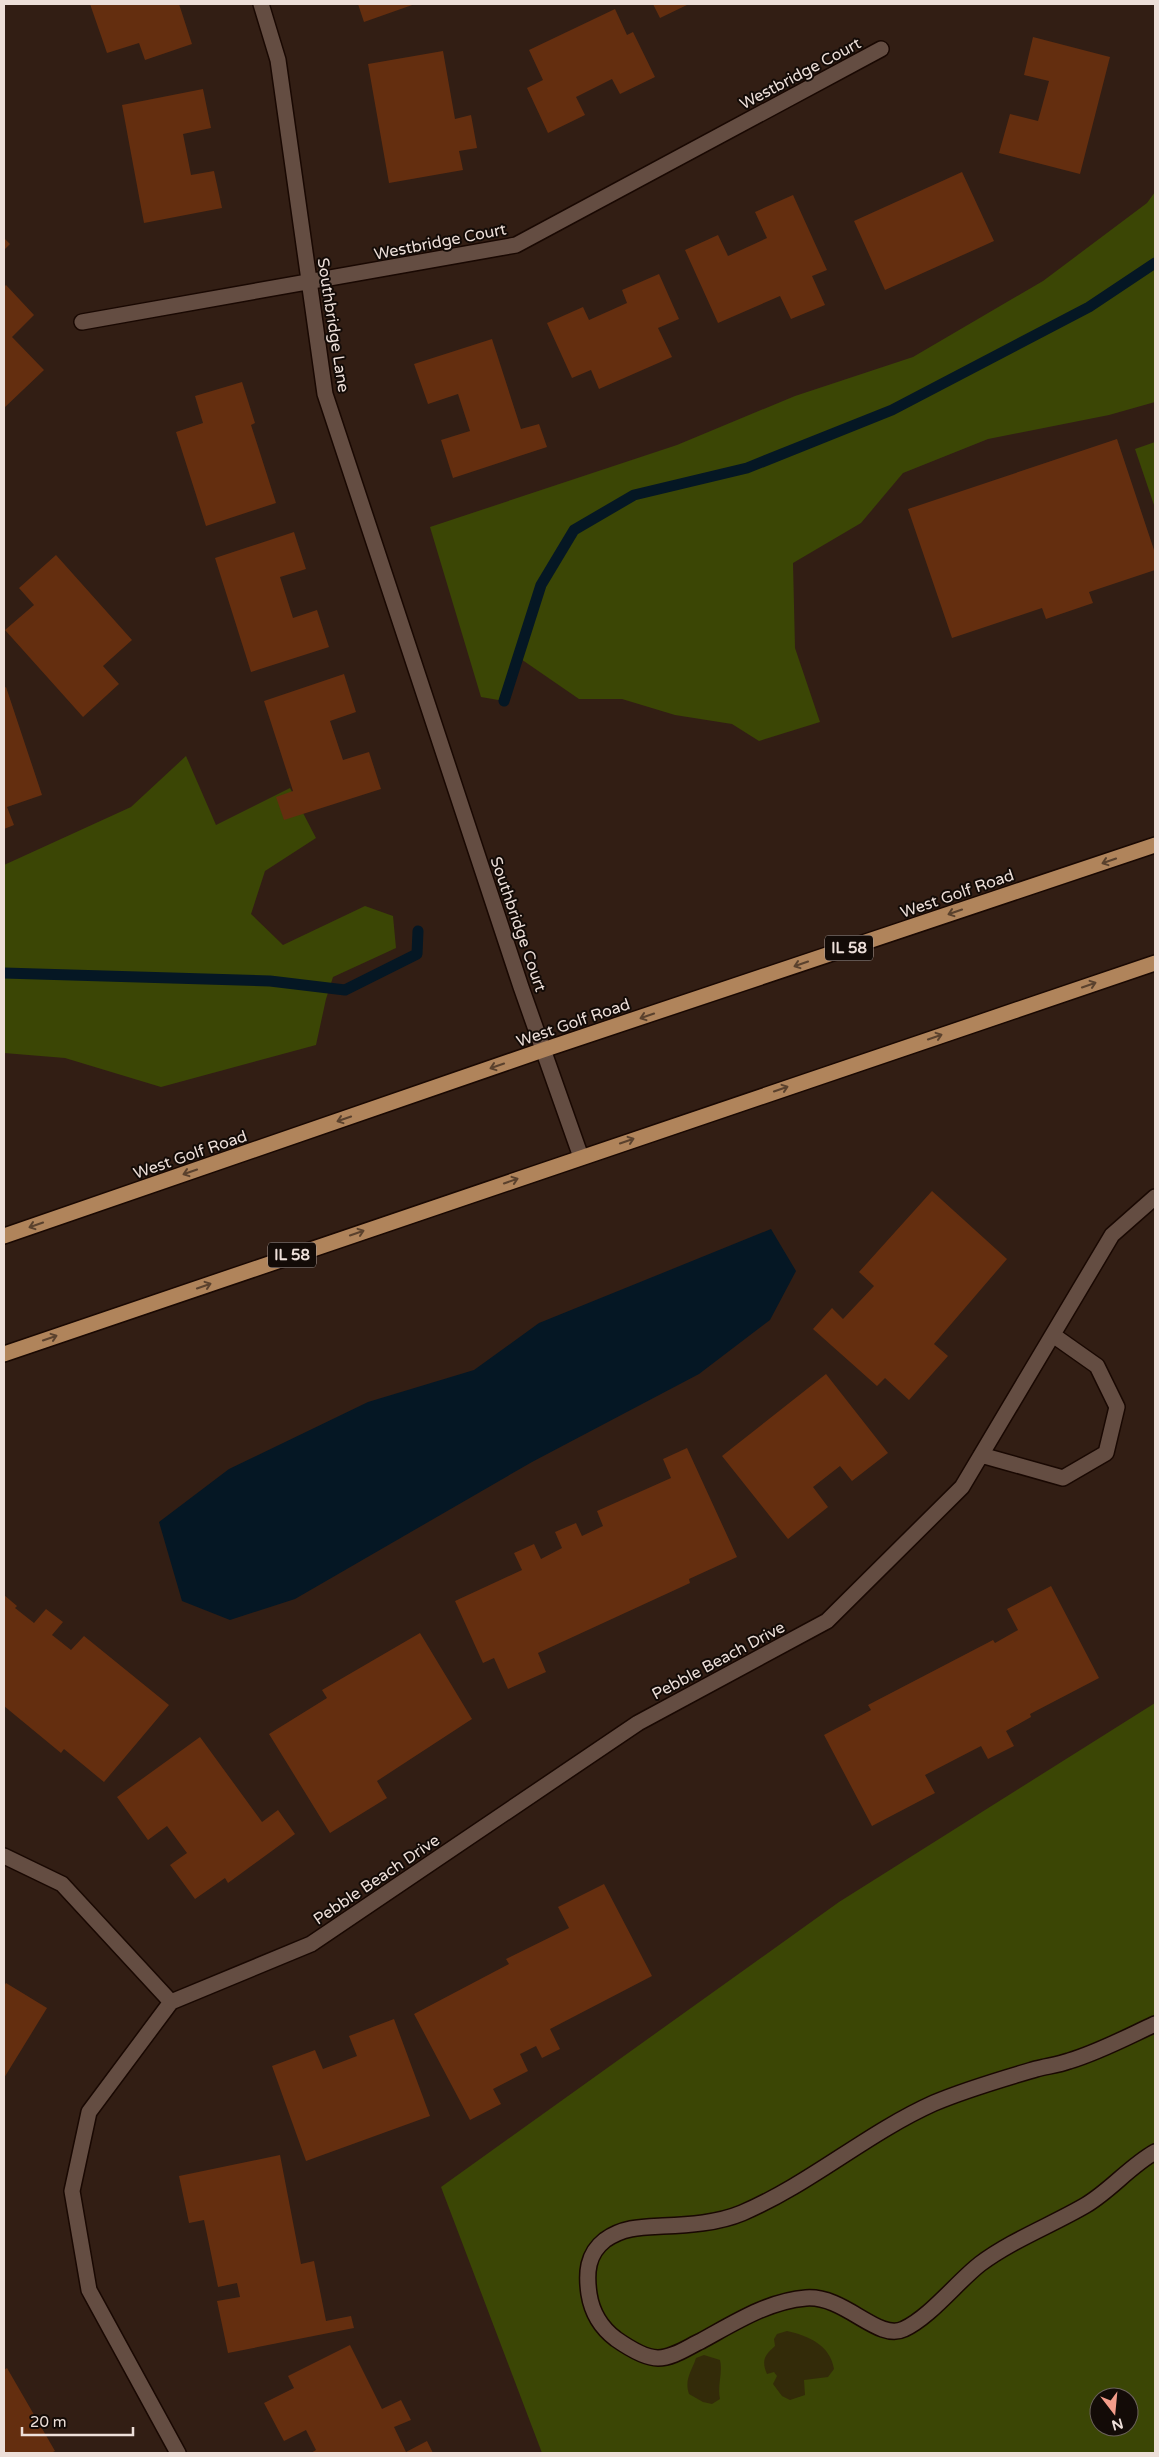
<svg xmlns="http://www.w3.org/2000/svg" width="1159" height="2457" viewBox="0 0 1159 2457" font-family="'Varela Round',sans-serif">
  <style>
    .green { fill: #3b4605; fill-rule: evenodd }
    .sand { fill: #332b09 }
    .water { fill: #051724 }
    .lines { fill: none; stroke-linecap: round; stroke-linejoin: round }
    .stream { stroke: #051724; stroke-width: 11 }
    .building { fill: #642e0f }
    .lane-casing { stroke: #190802; stroke-width: 18 }
    .street-casing { stroke: #190802; stroke-width: 18 }
    .primary-casing { stroke: #190802; stroke-width: 18 }
    .lane { stroke: #644d42; stroke-width: 15 }
    .street { stroke: #644d42; stroke-width: 15 }
    .primary { stroke: #b0845b; stroke-width: 15 }
    .oneway { stroke: #5a412d }
    .labels { text-anchor: middle; stroke-width: 4; stroke-linejoin: round; paint-order: stroke }
    .shield { fill: #130b07; stroke: #ac9f9a; stroke-width: 1 }
    .shield-label { font-size: 15px; font-weight: bold; fill: #eddfd9 }
    .street-label { font-size: 16px; fill: #eddfd9; stroke: #130b07 }
  </style>
  <rect width="100%" height="100%" fill="#321e14"/>
  <!-- green -->
  <path class="green" d="M1155 192V402L1109 415 988 439 903 473 861 523 793 563 795 648 820 722 759 741 732 724 675 715 622 699H579L518 657 504 701 481 697 430 527 677 445 795 396 913 357 1043 281 1147 203Z
    M1155 442V508L1135 449Z
    M186 756 216 825 290 788 316 838 265 871 251 914 283 945 365 906 393 916 396 948 333 977 326 999 316 1045 161 1087 65 1058 4 1053V865L131 807Z
    M1155 1703V2453H542L441 2187 839 1902ZM1099 2397H1129V2427H1099Z"/>
  <!-- sand -->
  <path class="sand" d="M787 2331C809 2336 830 2345 834 2369L828 2377 804 2380 805 2395 790 2400 782 2396 773 2384 777 2376 774 2372 767 2374C761 2360 765 2355 775 2346L774 2339 777 2334Z
    M704 2355 720 2360C723 2373 717 2386 720 2399L712 2404 703 2402 689 2394C684 2379 692 2371 696 2358Z"/>
  <!-- water -->
  <path class="water" d="M771 1229 796 1271 770 1320 699 1374 532 1462 295 1599 230 1620 182 1601 159 1522 229 1469 368 1402 474 1370 539 1323Z"/>
  <g class="lines">
    <!-- stream -->
    <path class="stream" d="M504 701 541 585 574 530 634 495 747 468 892 410 1089 307 1155 263
      M4 973 270 981 345 990 417 954 418 931"/>
  </g>
  <!-- building -->
  <path class="building" d="M90 4H179L192 44 145 60 139 43 107 53Z
    M358 4H415L364 22Z
    M653 4H689L660 18Z
    M615 9 627 35 633 32 655 77 620 94 612 79 576 97 585 115 548 133 527 88 543 80 529 50Z
    M1033 37 1110 57 1080 174 999 153 1010 114 1038 121 1049 81 1024 75Z
    M443 51 455 119 471 115 477 148 459 151 463 170 389 183 368 64Z
    M203 89 211 128 183 134 191 175 214 171 222 208 144 223 122 105Z
    M962 172 994 241 885 290 854 221Z
    M793 195 827 270 812 276 825 305 791 319 780 296 718 323 685 250 718 235 728 256 767 238 755 212Z
    M4 238 10 244 4 250Z
    M659 274 679 319 658 328 672 357 599 389 591 370 572 378 547 323 583 307 589 320 627 303 622 290Z
    M6 285 34 315 12 337 44 370 4 408V287Z
    M492 339 521 429 539 424 547 447 453 478 441 440 470 431 458 394 428 404 414 364Z
    M242 382 255 423 251 425 276 503 206 526 176 432 203 423 195 396Z
    M1117 439 1155 553V570L1089 592 1093 603 1046 619 1042 608 952 638 908 509Z
    M294 532 306 569 280 577 293 618 317 610 329 647 251 672 215 558Z
    M56 555 132 640 103 666 119 684 83 717 5 630 34 605 19 588Z
    M344 674 356 712 330 721 343 760 369 752 381 789 284 820 276 797 293 791 264 701Z
    M6 687 42 795 7 807 14 825 4 829V688Z
    M932 1191 1007 1259 934 1344 948 1356 909 1400 885 1378 877 1386 813 1329 832 1308 843 1319 874 1286 859 1272Z
    M826 1374 888 1453 852 1481 840 1466 813 1487 828 1507 788 1539 722 1456Z
    M687 1448 737 1557 689 1579 690 1583 538 1653 546 1672 508 1689 494 1658 483 1663 455 1601 522 1570 514 1553 534 1544 541 1559 562 1548 555 1532 576 1523 582 1536 603 1526 597 1511 671 1478 663 1459Z
    M1051 1586 1099 1678 1030 1714 1031 1717 1006 1731 1014 1746 988 1759 981 1746 925 1775 935 1793 872 1826 824 1735 871 1710 868 1705 993 1640 995 1643 1018 1630 1007 1609Z
    M4 1595 17 1606 15 1608 34 1623 46 1609 63 1622 52 1635 71 1650 84 1636 169 1705 104 1782 64 1749 61 1753 4 1706Z
    M420 1633 472 1719 377 1781 387 1798 330 1833 269 1734 327 1698 322 1690Z
    M200 1737 262 1822 278 1810 295 1834 228 1883 225 1878 195 1899 170 1865 187 1853 167 1826 148 1840 117 1797Z
    M604 1884 652 1976 550 2029 560 2049 542 2058 536 2046 520 2054 528 2071 493 2089 501 2104 470 2120 414 2014 509 1964 506 1959 569 1928 558 1907Z
    M6 1983 47 2008 4 2078V1986Z
    M394 2019 430 2116 306 2161 272 2066 315 2050 323 2069 357 2056 349 2036Z
    M280 2155 301 2264 314 2261 326 2321 351 2316 354 2328 228 2353 217 2301 240 2297 237 2283 218 2287 204 2220 189 2223 179 2176Z
    M350 2345 382 2409 401 2400 411 2420 394 2427 406 2452 427 2441 433 2453H311L316 2450 306 2430 284 2441 264 2403 294 2388 288 2376Z
    M7 2368 55 2451 51 2453H4V2370Z"/>
  <g class="lines">
    <!-- lane casing -->
    <g class="lane-casing">
      <path id="lane" d="M1155 2024C1127 2037 1099 2052 1069 2061 1058 2065 1047 2066 1036 2069 1002 2079 967 2089 934 2103 867 2133 810 2184 742 2213 718 2223 689 2225 663 2226 642 2227 623 2227 605 2240 587 2254 586 2273 589 2294 592 2313 600 2327 616 2339 626 2346 644 2358 658 2358 673 2358 688 2347 701 2341 734 2323 768 2301 806 2298 845 2295 878 2342 904 2329 930 2317 957 2282 980 2264 1012 2240 1052 2225 1086 2205 1111 2190 1130 2166 1155 2152"/>
    </g>
    <!-- street casing -->
    <g class="street-casing">
      <path id="street" d="M261 4 278 60 325 394 521 987 581 1157
        M82 322 516 245 881 49
        M981 1455 1063 1478 1106 1453 1117 1407 1097 1366 1053 1335
        M4 1856 62 1884 171 2002
        M178 2453 89 2290 72 2191 89 2112 171 2002 311 1944 638 1723 827 1621 962 1487 1112 1235 1155 1197"/>
    </g>
    <!-- primary casing -->
    <g class="primary-casing">
      <path id="primary" d="M4 1236 543 1050 1155 845
        M4 1354 1155 963"/>
    </g>
    <!-- lane -->
    <use href="#lane" class="lane"/>
    <!-- street -->
    <use href="#street" class="street"/>
    <!-- primary -->
    <use href="#primary" class="primary"/>
  </g>
  <!-- one-way arrows -->
  <defs><path id="oneway-shaft" d="M-6 0H5M1.5-3L5.5 0L1.5 3" fill="none" stroke-width="1.6" stroke-linecap="round" stroke-linejoin="round" transform="scale(1.25)"/></defs>
  <g class="oneway">
    <use href="#oneway-shaft" transform="translate(1109 861) rotate(161)"/>
    <use href="#oneway-shaft" transform="translate(955 912) rotate(161)"/>
    <use href="#oneway-shaft" transform="translate(801 964) rotate(161)"/>
    <use href="#oneway-shaft" transform="translate(1089 985) rotate(-19)"/>
    <use href="#oneway-shaft" transform="translate(647 1016) rotate(161)"/>
    <use href="#oneway-shaft" transform="translate(935 1037) rotate(-19)"/>
    <use href="#oneway-shaft" transform="translate(497 1066) rotate(161)"/>
    <use href="#oneway-shaft" transform="translate(781 1089) rotate(-19)"/>
    <use href="#oneway-shaft" transform="translate(344 1119) rotate(161)"/>
    <use href="#oneway-shaft" transform="translate(627 1141) rotate(-19)"/>
    <use href="#oneway-shaft" transform="translate(190 1172) rotate(161)"/>
    <use href="#oneway-shaft" transform="translate(511 1181) rotate(-19)"/>
    <use href="#oneway-shaft" transform="translate(36 1225) rotate(161)"/>
    <use href="#oneway-shaft" transform="translate(357 1233) rotate(-19)"/>
    <use href="#oneway-shaft" transform="translate(204 1286) rotate(-19)"/>
    <use href="#oneway-shaft" transform="translate(50 1338) rotate(-19)"/>
  </g>
  <g class="labels">
    <!-- shield labels -->
    <g class="shield">
      <rect x="825" y="935.5" width="48" height="25" rx="4"/>
      <rect x="268" y="1242.5" width="48" height="25" rx="4"/>
    </g>
    <g class="shield-label">
      <text x="849" y="953">IL 58</text>
      <text x="292" y="1260">IL 58</text>
    </g>
    <!-- street labels -->
    <g class="street-label">
      <text transform="translate(800 73) rotate(-28)" y="6">Westbridge Court</text>
      <text transform="translate(440 241) rotate(-11)" y="6">Westbridge Court</text>
      <text transform="translate(334 325) rotate(81)" y="6">Southbridge Lane</text>
      <text transform="translate(957 893) rotate(-19)" y="6">West Golf Road</text>
      <text transform="translate(519 924) rotate(71)" y="6">Southbridge Court</text>
      <text transform="translate(573 1022) rotate(-19)" y="6">West Golf Road</text>
      <text transform="translate(190 1154) rotate(-19)" y="6">West Golf Road</text>
      <text transform="translate(718 1660) rotate(-28)" y="6">Pebble Beach Drive</text>
      <text transform="translate(376 1879) rotate(-34)" y="6">Pebble Beach Drive</text>
    </g>
  </g>
  <!-- border -->
  <rect width="1159" height="2457" fill="none" stroke="#eddfd9" stroke-width="10"/>
  <!-- north arrow -->
  <g transform="translate(1114 2412) rotate(164)"><circle r="24" fill="#130b07" stroke="#6a605b"/>
  <path d="M0-4L9 19L0 12L-9 19Z" fill="#f49d8a"/>
  <text y="-8" font-size="14" font-weight="bold" text-anchor="middle" fill="#eddfd9">N</text>
  </g>
  <!-- scale -->
  <path d="M22 2427v8h111v-8" fill="none" stroke="#eddfd9" stroke-width="2.5"/>
  <text x="30" y="2427" font-size="15" fill="#eddfd9" stroke="#130b07" stroke-width="4" paint-order="stroke">20 m</text>
</svg>
